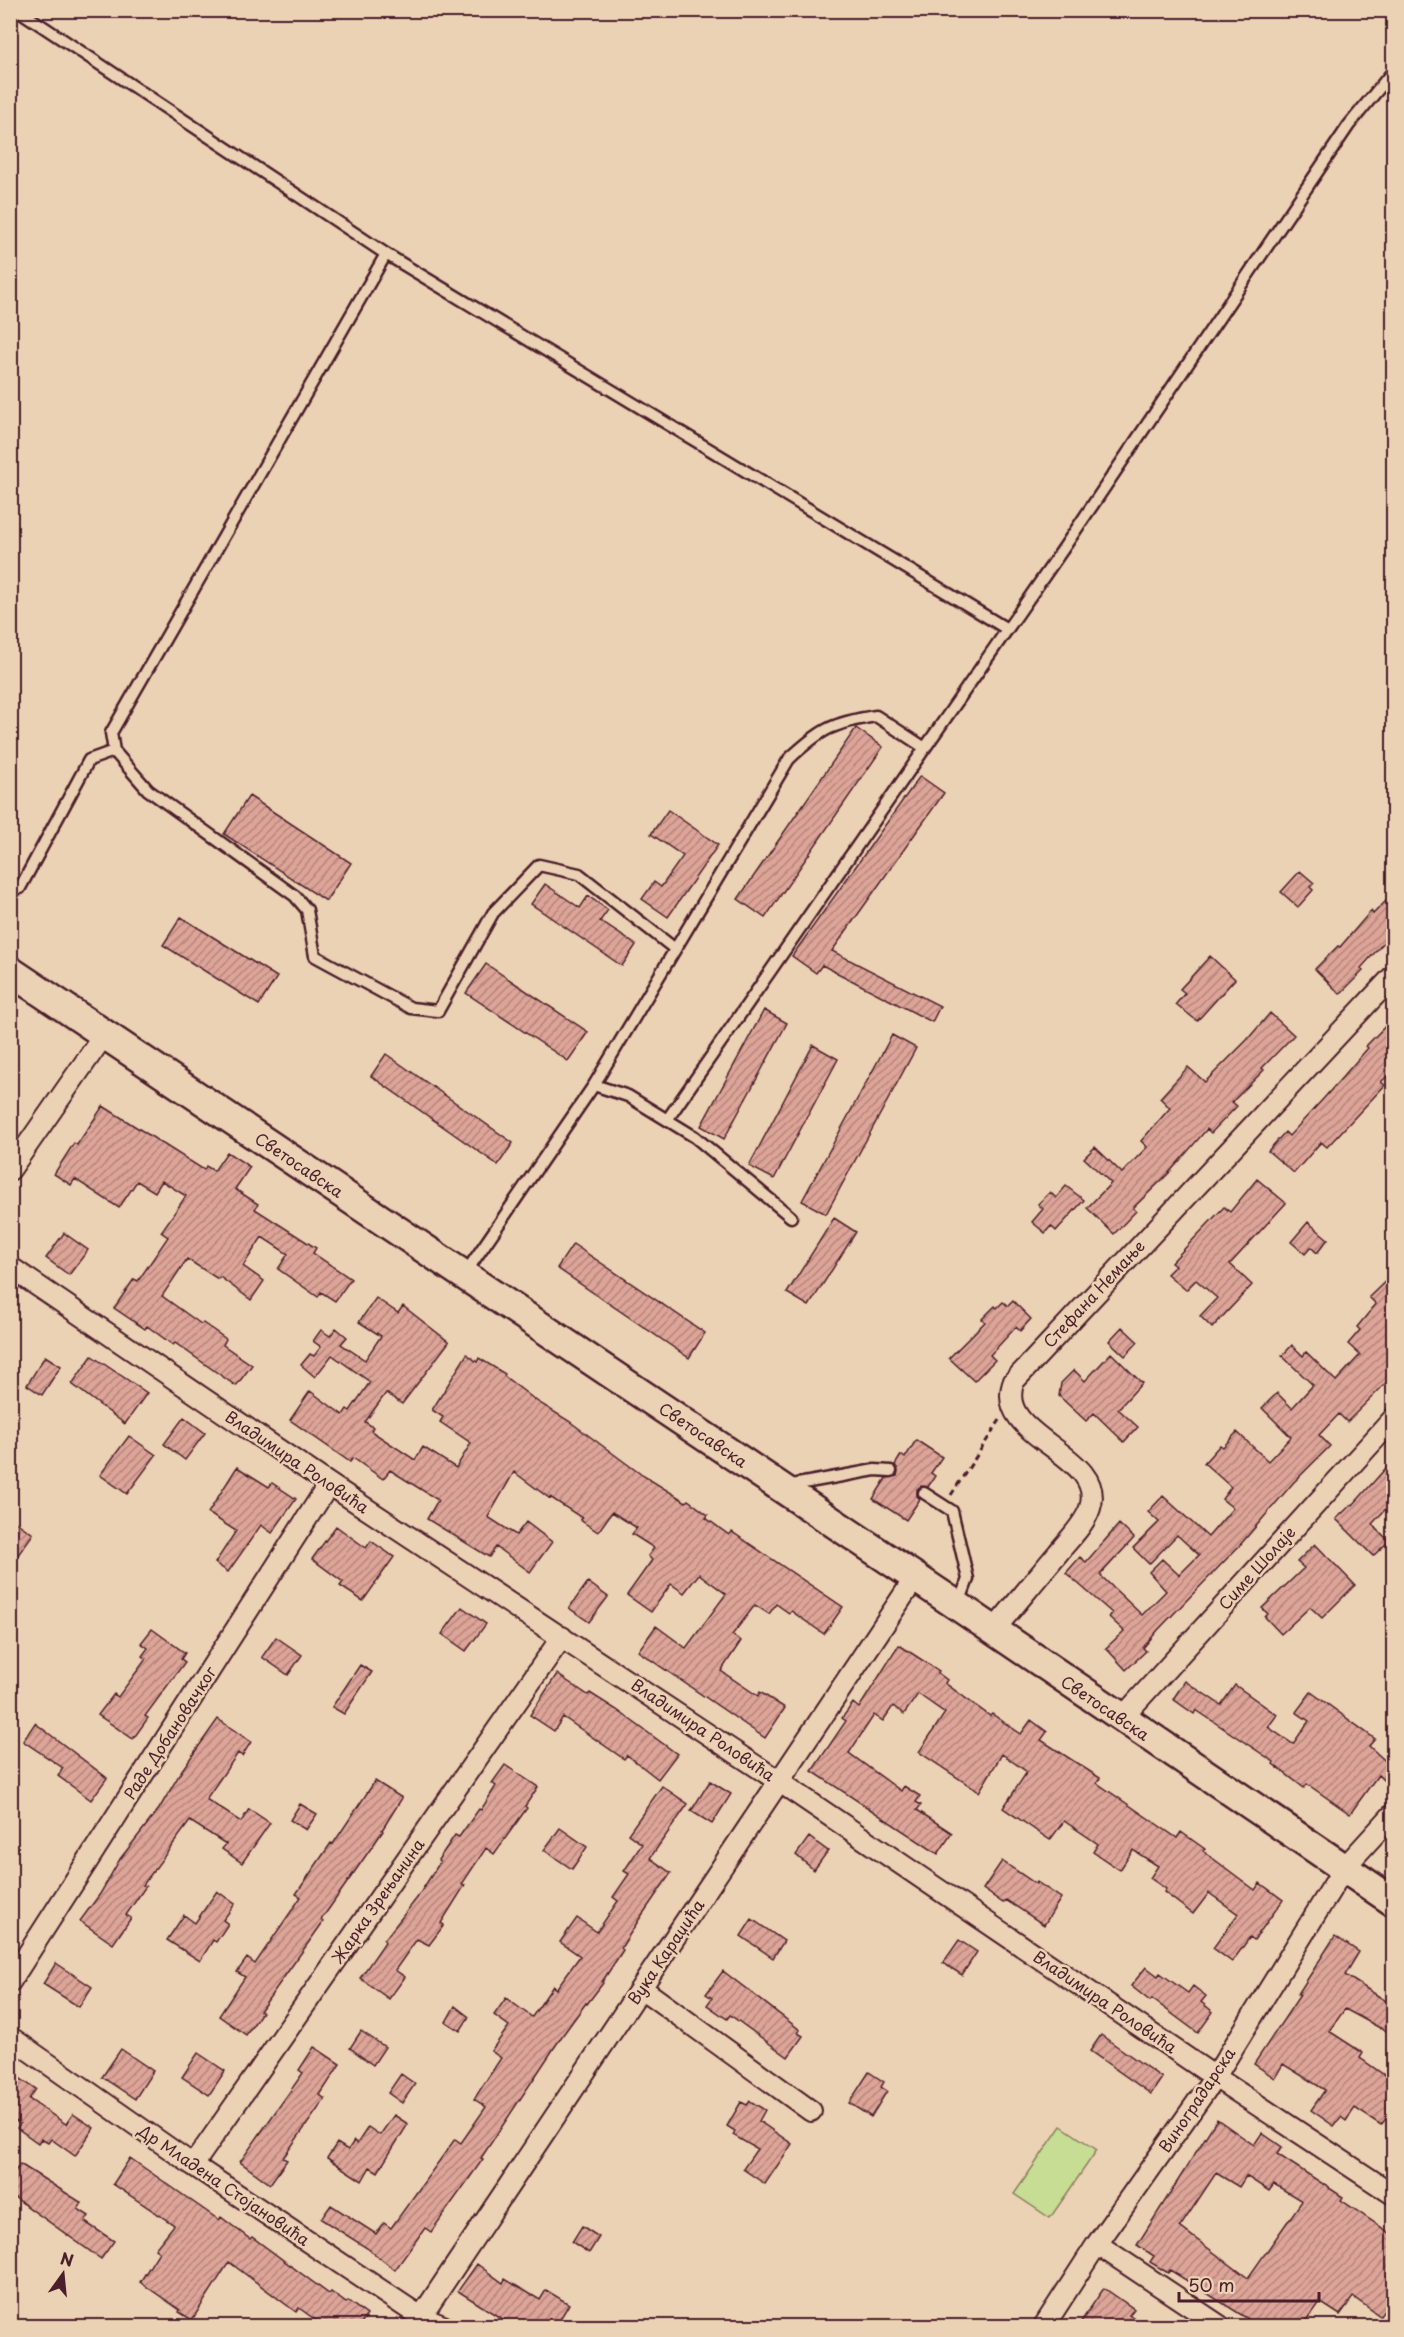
<svg xmlns="http://www.w3.org/2000/svg" width="1404" height="2337" viewBox="0 0 1404 2337" font-family="'Playpen Sans',sans-serif">
  <style>
    .park { fill: #c6dd93; stroke: #887e5f; stroke-width: 1.5 }
    .building { fill: url(#building-hatch); stroke: #4a1f2b; stroke-width: 1.5; fill-rule: evenodd }
    .lines { fill: none; stroke-linecap: round; stroke-linejoin: round }
    .service-casing { stroke: #4a1f2b; stroke-width: 15 }
    .minor-casing { stroke: #4a1f2b; stroke-width: 24 }
    .secondary-casing { stroke: #4a1f2b; stroke-width: 33 }
    .path { stroke: #4a1f2b; stroke-width: 3; stroke-dasharray: 6 4.5; stroke-linecap: butt }
    .service { stroke: #ecd2b4; stroke-width: 10 }
    .minor { stroke: #ecd2b4; stroke-width: 20 }
    .secondary { stroke: #ecd2b4; stroke-width: 28 }
    .labels { text-anchor: middle; stroke-width: 5; stroke-linejoin: round; paint-order: stroke }
    .street-label { font-size: 16px; fill: #4a1f2b; stroke: #ecd2b4 }
  </style>
  <defs>
    <pattern id="building-hatch" width="6" height="6" patternUnits="userSpaceOnUse" patternTransform="scale(1.5)"><rect width="6" height="6" fill="#dda498"/><path d="M-1 1l2-2M0 6l6-6M5 7l2-2" fill="none" stroke="#b5857c"/></pattern>
  </defs>
  <rect width="100%" height="100%" fill="#ecd2b4"/>
  <filter id="ink" filterUnits="userSpaceOnUse"><feTurbulence type="fractalNoise" baseFrequency=".0167" numOctaves="2"/><feDisplacementMap in="SourceGraphic" scale="12" xChannelSelector="R" yChannelSelector="G"/><feConvolveMatrix kernelMatrix="1 2 1 2 8 2 1 2 1" color-interpolation-filters="sRGB"/></filter>
  <g filter="url(#ink)">
    <!-- park -->
    <path class="park" d="M1061 2126 1097 2150 1050 2218 1014 2194Z"/>
    <!-- building -->
    <path class="building" d="M856 728 883 747 765 918 738 899Z
      M920 776 944 793 832 951 940 1006 932 1022 822 965 816 973 792 956Z
      M249 796 351 863 326 901 224 834Z
      M668 810 718 845 668 917 642 899 654 882 661 887 683 856 651 834Z
      M1300 871 1314 883 1310 887 1313 890 1298 907 1281 892Z
      M545 884 580 908 588 896 608 910 600 921 636 945 622 966 531 904Z
      M1394 893V931L1361 968 1363 971 1340 994 1315 969 1338 946 1340 947 1371 911 1373 914Z
      M181 917 277 977 259 1005 163 945Z
      M1210 956 1235 979 1197 1021 1176 1004 1185 993 1180 989Z
      M486 964 588 1032 568 1061 466 993Z
      M764 1010 787 1023 724 1139 701 1126Z
      M1270 1013 1294 1035 1262 1068 1264 1070 1232 1102 1237 1106 1211 1133 1207 1129 1168 1174 1133 1208 1136 1211 1114 1234 1087 1208 1111 1183 1084 1158 1095 1147 1122 1173 1147 1147 1141 1141 1170 1108 1160 1098 1188 1067 1205 1082 1247 1040Z
      M1394 1017V1070L1381 1082 1385 1085 1327 1147 1321 1142 1294 1173 1268 1151 1285 1132 1289 1136 1324 1098 1368 1048 1366 1046Z
      M892 1035 916 1048 826 1214 802 1201Z
      M813 1045 838 1059 774 1179 749 1166Z
      M386 1054 513 1143 498 1165 371 1076Z
      M103 1106 204 1170 206 1166 214 1171 227 1152 250 1167 235 1189 258 1204 255 1209 316 1248 313 1253 351 1279 335 1301 321 1292 318 1297 278 1269 288 1254 262 1237 243 1266 264 1281 251 1300 220 1277 218 1279 187 1259 162 1296 201 1324 203 1323 226 1339 223 1345 252 1365 236 1386 175 1343 173 1345 147 1326 145 1329 114 1308 134 1279 138 1281 168 1237 161 1232 186 1196 162 1181 155 1192 137 1181 119 1208 75 1179 71 1185 54 1174 74 1143 77 1145Z
      M1257 1179 1286 1203 1230 1264 1252 1285 1212 1328 1200 1316 1217 1298 1196 1280 1186 1290 1167 1274 1175 1266 1171 1263 1188 1245 1224 1207 1230 1212Z
      M1066 1186 1084 1200 1056 1231 1051 1226 1045 1233 1032 1222 1043 1209 1038 1204 1050 1192 1056 1198Z
      M834 1218 856 1232 809 1306 787 1293Z
      M1308 1222 1328 1239 1317 1253 1311 1247 1305 1254 1291 1242Z
      M64 1233 88 1250 69 1275 46 1258Z
      M573 1244 705 1333 689 1358 557 1268Z
      M1394 1273V1375L1347 1422 1339 1414 1319 1435 1330 1446 1293 1483 1240 1545 1158 1630 1143 1648 1146 1651 1126 1670 1106 1648 1124 1631 1109 1617 1112 1613 1066 1573 1080 1557 1086 1562 1119 1524 1134 1538 1100 1575 1142 1615 1166 1591 1149 1572 1162 1559 1179 1575 1199 1555 1177 1535 1149 1564 1133 1548 1159 1522 1148 1512 1163 1496 1208 1537 1233 1508 1222 1499 1231 1487 1204 1463 1220 1445 1223 1447 1237 1432 1268 1461 1291 1437 1262 1408 1277 1393 1292 1408 1313 1385 1282 1356 1292 1345 1303 1356 1306 1352 1336 1381 1360 1355 1348 1344 1360 1330 1357 1327 1376 1304 1369 1297Z
      M376 1298 398 1313 403 1306 449 1342 402 1404 386 1393 365 1422 373 1427 371 1431 415 1460 423 1447 456 1468 471 1443 440 1422 443 1417 432 1410 467 1354 477 1362 479 1358 505 1374 504 1376 538 1402 569 1421 642 1475 686 1502 688 1500 708 1515 706 1518 729 1535 732 1532 843 1607 824 1634 791 1611 789 1613 776 1604 769 1614 755 1605 732 1635 741 1641 721 1671 758 1696 760 1692 785 1708 765 1738 638 1651 656 1626 686 1648 726 1594 699 1574 684 1593 671 1584 651 1612 627 1595 652 1560 648 1556 654 1548 632 1534 637 1528 612 1512 598 1532 580 1520 582 1518 550 1497 549 1498 514 1472 488 1517 516 1535 526 1522 552 1542 530 1572 496 1547 489 1557 427 1519 438 1500 390 1470 383 1479 353 1458 350 1462 290 1420 310 1391 343 1415 347 1409 350 1411 370 1382 332 1355 315 1377 301 1365 310 1354 314 1356 321 1347 313 1341 321 1330 330 1336 336 1328 347 1337 341 1344 365 1360 381 1336 359 1322Z
      M1013 1301 1031 1319 1020 1331 1016 1327 990 1355 995 1360 974 1381 949 1358 985 1322 982 1319 995 1306 997 1308 1003 1302 1008 1306Z
      M1122 1327 1138 1342 1125 1356 1109 1341Z
      M1111 1353 1142 1383 1118 1409 1138 1427 1124 1442 1094 1413 1086 1421 1059 1396 1061 1383 1074 1370 1085 1381Z
      M45 1356 61 1366 42 1395 27 1385Z
      M92 1356 147 1393 125 1424 72 1384Z
      M184 1417 205 1433 185 1460 164 1444Z
      M129 1436 156 1455 127 1494 100 1475Z
      M916 1440 942 1457 931 1473 935 1476 928 1487 921 1486 917 1489V1496L920 1499 906 1520 873 1499 886 1478 897 1476 898 1471 895 1465 901 1455 905 1458Z
      M1394 1459V1500L1372 1524 1389 1541 1373 1556 1336 1519 1352 1504 1353 1505Z
      M237 1467 269 1487 272 1483 296 1499 272 1533 261 1525 228 1572 215 1563 236 1531 208 1513Z
      M10 1518 33 1534 10 1566Z
      M336 1526 366 1548 371 1541 394 1557 363 1601 340 1586 343 1582 312 1559Z
      M1315 1544 1355 1585 1322 1618 1310 1607 1281 1634 1265 1617 1268 1614 1262 1608 1304 1568 1297 1562Z
      M588 1582 608 1597 589 1622 569 1608Z
      M462 1607 486 1624 466 1651 442 1634Z
      M152 1629 185 1653 181 1659 185 1662 145 1716 148 1718 133 1739 98 1715 114 1694 118 1697 146 1659 142 1656 148 1648 141 1643Z
      M276 1637 302 1655 288 1675 262 1657Z
      M899 1645 939 1671 938 1673 947 1680 945 1683 990 1716 992 1714 1021 1734 1031 1720 1047 1732 1041 1740 1100 1778 1097 1783 1177 1838 1181 1832 1205 1849 1203 1851 1255 1890 1260 1883 1283 1900 1254 1940 1250 1937 1232 1962 1213 1948 1238 1914 1209 1893 1193 1914 1164 1892 1166 1889 1150 1878 1158 1866 1133 1850 1120 1870 1093 1852 1098 1844 1064 1821 1050 1840 1003 1808 1027 1772 1002 1754 979 1792 919 1752 945 1713 918 1694 904 1714 893 1706 883 1721 874 1715 849 1753 901 1791 904 1786 920 1796 916 1802 921 1805 917 1810 952 1833 938 1854 812 1771 846 1721 842 1718 853 1703 859 1708Z
      M360 1665 372 1672 344 1714 332 1707Z
      M557 1674 588 1695 590 1693 617 1710 677 1754 658 1779 627 1755 624 1759 563 1717 554 1731 530 1715Z
      M1185 1681 1221 1705 1235 1685 1277 1715 1268 1727 1293 1744 1309 1721 1296 1712 1311 1692 1375 1739 1369 1746 1393 1768 1383 1780 1378 1775 1350 1814 1307 1784 1304 1788 1273 1764 1274 1762 1196 1710 1194 1714 1173 1699Z
      M218 1719 251 1742 242 1756 238 1753 206 1799 241 1822 249 1809 270 1823 242 1863 222 1849 226 1844 190 1821 143 1885 146 1886 126 1915 131 1918 113 1944 80 1921 100 1894 120 1859 159 1809 182 1770Z
      M35 1723 107 1778 91 1800 58 1776 63 1768 23 1741Z
      M505 1765 538 1787 525 1806 527 1808 494 1854 486 1848 462 1884 465 1885 441 1923 444 1925 429 1945 417 1939 395 1970 405 1977 389 1999 360 1978 385 1942 384 1940 417 1898 440 1862 438 1860 455 1835 459 1837 479 1809 481 1810 496 1786 492 1783Z
      M375 1781 402 1798 382 1830 383 1831 321 1920 323 1922 260 2011 262 2012 246 2035 219 2016 245 1977 237 1972 247 1958 255 1964 301 1897 296 1894 331 1843 333 1844Z
      M710 1781 731 1794 712 1824 691 1811Z
      M662 1786 688 1804 650 1858 671 1873 640 1918 621 1948 623 1950 602 1982 603 1983 587 2004 586 2003 562 2036 481 2158 483 2159 431 2232 425 2228 395 2270 367 2248 321 2219 331 2205 376 2234 384 2223 391 2228 455 2139 461 2143 486 2107 474 2099 501 2058 491 2051 509 2026 494 2015 506 1998 532 2017 553 1986 556 1989 580 1956 560 1942 577 1918 597 1932 618 1901 613 1897 629 1874 624 1871 642 1844 628 1834Z
      M300 1804 317 1814 306 1830 290 1820Z
      M560 1828 587 1847 572 1869 544 1850Z
      M809 1837 828 1851 814 1870 796 1855Z
      M1002 1861 1036 1884 1037 1882 1061 1898 1044 1925 1006 1900 1003 1903 983 1889Z
      M217 1891 235 1904 223 1920 228 1924 216 1942 213 1940 200 1961 167 1940 184 1915 195 1923Z
      M752 1919 784 1941 773 1958 741 1936Z
      M1335 1936 1359 1952 1345 1975 1394 2006V2037L1381 2027 1380 2028 1345 2009 1329 2031 1363 2053 1360 2058 1394 2082V2108L1381 2125 1355 2108 1346 2121 1341 2117 1334 2126 1311 2110 1325 2090 1283 2064 1275 2078 1254 2064 1300 1995 1298 1994Z
      M959 1940 977 1952 962 1975 943 1963Z
      M56 1963 92 1987 79 2007 43 1984Z
      M1146 1967 1158 1976 1160 1973 1188 1993 1193 1986 1206 1996 1201 2002 1213 2012 1198 2033 1152 1999 1150 2001 1131 1986Z
      M723 1971 800 2030 798 2033 803 2036 788 2057 730 2015 727 2019 707 2005 712 1998 706 1994Z
      M455 2006 469 2017 460 2031 446 2022Z
      M361 2031 385 2047 373 2065 350 2048Z
      M1101 2035 1162 2078 1151 2094 1090 2051Z
      M314 2047 340 2064 320 2095 325 2099 283 2158 287 2160 270 2184 240 2162 303 2073 299 2070Z
      M121 2049 153 2071 135 2099 102 2077Z
      M198 2053 225 2071 209 2095 182 2077Z
      M10 2072 36 2089 29 2099 66 2124 73 2114 94 2128 75 2156 51 2139 48 2143 41 2139 38 2143 17 2128 20 2124 10 2117Z
      M869 2072 884 2082 881 2087 887 2091 871 2117 849 2103Z
      M401 2074 415 2084 402 2103 388 2093Z
      M750 2101 765 2110 759 2121 792 2144 765 2184 743 2169 757 2149 733 2135 735 2131 727 2126 741 2102 747 2105Z
      M394 2115 408 2124 378 2172 370 2167 362 2181 327 2158 337 2143 348 2150 354 2141 357 2144 368 2127 380 2135Z
      M1217 2119 1254 2145 1262 2133 1282 2147 1277 2154 1343 2197 1341 2200 1394 2236V2297L1380 2316 1353 2297 1340 2315 1320 2302 1303 2326H1259L1170 2270 1168 2273 1150 2262 1154 2256 1137 2245ZM1216 2173 1239 2187 1246 2176 1269 2191 1274 2184 1302 2201 1248 2278 1180 2227Z
      M130 2158 219 2220 221 2217 250 2239 252 2237 329 2294 331 2292 346 2303 348 2301 367 2315 359 2326H324L299 2308 296 2312 229 2262 192 2320 179 2312 180 2310 140 2282 159 2252 155 2249 174 2225 113 2184Z
      M20 2164 82 2203 78 2209 89 2216 85 2222 114 2241 101 2259 10 2194V2178Z
      M582 2226 599 2237 589 2253 572 2242Z
      M477 2264 503 2283 505 2279 540 2300 546 2290 569 2304 556 2326H513L458 2291Z
      M1104 2288 1134 2309 1129 2315 1149 2326H1078Z"/>
    <g class="lines">
      <!-- service casing -->
      <g class="service-casing">
        <path id="service" d="M18 10 386 254 1007 629
          M386 254 111 733 114 751 148 790 295 896 307 910 315 956 411 1008 438 1011 493 913 539 865 579 874 675 949
          M10 887 20 888 89 760 114 751
          M594 1085 789 759C821 729 832 723 876 716L925 748
          M667 1120 1063 549 1349 125 1394 70
          M464 1275 594 1085 628 1096 695 1137 791 1217
          M787 1486 875 1470 891 1471
          M924 1493 952 1511 968 1579 958 1606"/>
      </g>
      <!-- minor casing -->
      <g class="minor-casing">
        <path id="minor" d="M10 1170 104 1035
          M10 1267 329 1484 780 1782 1215 2077 1394 2195
          M993 1631C1015 1605 1036 1579 1058 1553 1069 1539 1085 1524 1090 1508 1108 1453 991 1438 1014 1381L1394 975
          M1121 1719 1394 1418
          M10 1982 329 1484
          M641 1988 811 2111
          M10 2037 193 2165 421 2317 443 2326
          M193 2165 562 1637
          M1097 2244 1220 2326
          M418 2326 421 2317 915 1578
          M1044 2326 1097 2244 1215 2077 1344 1868 1394 1813"/>
      </g>
      <!-- secondary casing -->
      <g class="secondary-casing">
        <path id="secondary" d="M10 971 958 1606 1394 1902"/>
      </g>
      <!-- path -->
      <path class="path" d="M951 1495 1000 1420"/>
      <!-- service -->
      <use href="#service" class="service"/>
      <!-- minor -->
      <use href="#minor" class="minor"/>
      <!-- secondary -->
      <use href="#secondary" class="secondary"/>
    </g>
  </g>
  <g class="labels">
    <!-- street labels -->
    <g class="street-label">
      <text transform="translate(299 1165) rotate(34)" y="6">Светосавска</text>
      <text transform="translate(1094 1294) rotate(-47)" y="6">Стефана Немање</text>
      <text transform="translate(703 1435) rotate(34)" y="6">Светосавска</text>
      <text transform="translate(297 1462) rotate(34)" y="6">Владимира Роловића</text>
      <text transform="translate(1257 1568) rotate(-48)" y="6">Симе Шолаје</text>
      <text transform="translate(1105 1708) rotate(34)" y="6">Светосавска</text>
      <text transform="translate(703 1730) rotate(34)" y="6">Владимира Роловића</text>
      <text transform="translate(170 1733) rotate(-57)" y="6">Раде Добановачког</text>
      <text transform="translate(378 1901) rotate(-55)" y="6">Жарка Зрењанина</text>
      <text transform="translate(666 1952) rotate(-56)" y="6">Вука Караџића</text>
      <text transform="translate(1105 2002) rotate(34)" y="6">Владимира Роловића</text>
      <text transform="translate(1197 2100) rotate(-56)" y="6">Виноградарска</text>
      <text transform="translate(224 2185) rotate(34)" y="6">Др Младена Стојановића</text>
    </g>
  </g>
  <!-- margin -->
  <rect width="1404" height="2337" fill="none" stroke="#ecd2b4" stroke-width="36"/>
  <rect x="18" y="18" width="1368" height="2301" fill="none" stroke="#4a1f2b" stroke-width="2" filter="url(#ink)"/>
  <!-- north arrow -->
  <g transform="translate(63 2274) rotate(15)" stroke="#ecd2b4" stroke-width="4.5" paint-order="stroke">
  <path d="M0-4.5L10 22L0 15L-10 22Z" fill="#4a1f2b"/>
  <text y="-9" font-size="16" font-weight="bold" text-anchor="middle" fill="#4a1f2b">N</text>
  </g>
  <!-- scale -->
  <path d="M1179 2292v9h140v-9" fill="none" stroke="#4a1f2b" stroke-width="3"/>
  <text x="1188" y="2292" font-size="18" fill="#4a1f2b" stroke="#ecd2b4" stroke-width="4.5" paint-order="stroke">50 m</text>
</svg>
